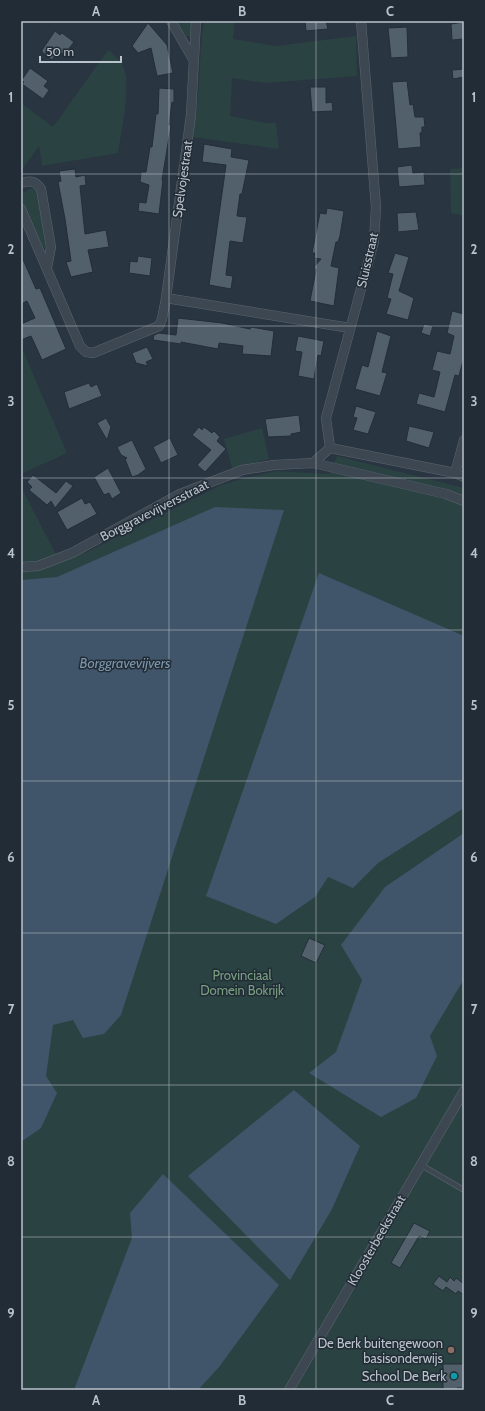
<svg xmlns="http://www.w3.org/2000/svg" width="485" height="1411" viewBox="0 0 485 1411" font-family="Cabin,sans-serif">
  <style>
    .green { fill: #2b4242 }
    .water { fill: #405569 }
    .building { fill: #52606c; stroke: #232e38 }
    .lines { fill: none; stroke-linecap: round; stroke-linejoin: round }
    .service-casing { stroke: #5b656e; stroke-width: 6 }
    .minor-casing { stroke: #5b656e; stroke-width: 10 }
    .service { stroke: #3d4751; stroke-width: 4.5 }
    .minor { stroke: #3d4751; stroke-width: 9 }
    .grid { fill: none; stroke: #bac2cb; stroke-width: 1; stroke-opacity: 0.55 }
    .education-dot { fill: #8d6e63; stroke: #212c36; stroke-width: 1.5 }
    .culture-dot { fill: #0f9aa8; stroke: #212c36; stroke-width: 1.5 }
    .labels { text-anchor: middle; stroke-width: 3; stroke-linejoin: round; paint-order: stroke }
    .street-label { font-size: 13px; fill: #bac2cb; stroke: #212c36 }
    .park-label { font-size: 13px; fill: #799f7f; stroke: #212c36 }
    .poi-label { font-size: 13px; fill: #bac2cb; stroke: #212c36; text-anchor: end }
    .water-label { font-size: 14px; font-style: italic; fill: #7c96ab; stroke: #212c36 }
    .neatline { fill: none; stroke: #bac2cb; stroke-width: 1.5 }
    .grid-label { font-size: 13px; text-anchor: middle; font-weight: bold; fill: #bac2cb }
  </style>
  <rect width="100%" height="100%" fill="#293541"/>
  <!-- green -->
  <path class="green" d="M176 21H193L191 36H186Z
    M204 21H235L233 39 276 46 356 36 357 76 265 83 232 78 230 116 266 123H276L279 149 192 137C201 99 198 60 204 21Z
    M108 50C113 54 120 60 123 66 132 83 121 134 118 153L42 166 39 146 21 171V103L53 127Z
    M464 168V216L451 213 450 169Z
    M31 188 37 191 47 247 43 249 21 202V194Z
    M21 346 67 453 21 474Z
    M262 428 269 459 232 468 224 439Z
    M337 456 464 488V1390H21V487L60 562 89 551 221 485 249 477 277 471 329 474Z"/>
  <!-- water -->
  <path class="water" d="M215 507 284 510 121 1015 104 1034 83 1038 73 1020 53 1025 46 1076 57 1093 41 1128 21 1142V580L57 577Z
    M319 573 464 636V808L378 863 353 888 328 877 315 897 276 924 206 896Z
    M464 833V979L430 1036 437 1056 416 1098 381 1117 309 1073 336 1052 362 980 341 945 385 887Z
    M294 1090 360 1146 332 1209 290 1280 188 1176Z
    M163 1174 279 1285 219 1367 198 1390H74L132 1238 130 1213Z"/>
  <!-- building -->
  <path class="building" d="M305 21H326L328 29 306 31Z
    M464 22V39L452 40 451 24Z
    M148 23 167 45 173 73 157 76 151 48 138 53 132 46Z
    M407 27 408 57 391 58 388 28Z
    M55 31 60 35 62 33 74 42 64 55 58 51 52 60 42 52V50Z
    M30 68 48 81 44 86 49 90 43 99 22 84 24 82 21 81Z
    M464 69V77L453 79 452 70Z
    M407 81 410 105 413 104 415 117H424L425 127H422V132L420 133 421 147 398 149 392 82Z
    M310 87H326V103L332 102 333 111 312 112Z
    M159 88 174 89V103L172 102 169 125H171L162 180H163L159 214 138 211 139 202 146 203 149 185 140 182 141 172H146L150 147H152L156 114H158Z
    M204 144 232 149 231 157 249 160 242 194H240L237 216 247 217 243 243 230 241 226 275 233 276 231 289 209 285 226 165 202 162Z
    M412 165 413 173 424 172 425 185 399 187 397 167Z
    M75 169 76 177 85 175 86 185 80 186 85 234 106 230 109 247 88 250 93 272 71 277 66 262 71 261 65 219 58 182 61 181 59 171Z
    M327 208 344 211 340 236 338 242H336L331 266 339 268 334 306 310 301 316 270 314 267 321 259 314 258 315 253H312L320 213 326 214Z
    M416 212 419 230 398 232 397 213Z
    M395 253 409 257 399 291 414 298 408 320 386 314 391 299 387 298 393 274 388 273Z
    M21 255 36 289 40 288 66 349 42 360 31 336 21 340V324L35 318 27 301 21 304Z
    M138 256 152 258 150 276 129 273 130 261 137 262Z
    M452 311 464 314V357L459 376 455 375 445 412 416 404 419 393 434 397 440 372 432 370 437 351 450 354 454 336 447 333Z
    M178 318 222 323 250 329 251 327 274 331 271 356 242 354 243 346 219 343 218 349 181 342V344L153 340 154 335 159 333 176 335Z
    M424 324 433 326 430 336 421 333Z
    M377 331 391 336 382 372 387 373 380 396 355 389 362 365 368 367Z
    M298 336 324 341 321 356 318 355 314 379 298 376 302 352 295 351Z
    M147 347 153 359 146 362 148 366 136 363 132 353Z
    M89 383 91 387 97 384 102 396 69 409 64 392Z
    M356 406 376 412 368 434 353 430 357 418 353 417Z
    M299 415 301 432 291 434V436L268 437 265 419Z
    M106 418 111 427 107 440 97 423Z
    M409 426 434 432 429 448 406 441Z
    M199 427 202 430 204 427 212 433 214 431 220 437 217 441 226 449 205 472 197 465 211 450 192 435Z
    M170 438 178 455 161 463 153 447Z
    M132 440 146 469 138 475 132 477 125 459 127 458 121 455 117 447Z
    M108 468 121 493 112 499 109 493 104 495 94 477Z
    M33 475 56 493 66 481 73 486 55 508 51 501 47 505 29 490 32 487 27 482Z
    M82 498 85 504 90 502 97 514 67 530 57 512Z
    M309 938 325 945 316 963 301 956Z
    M414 1223 430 1231 426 1239 419 1236 400 1268 391 1263Z
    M439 1276 447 1282 450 1277 454 1281 456 1278 464 1284V1295L458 1291 456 1294 446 1287 443 1291 433 1284Z
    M443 1364H464V1388H457V1390H443Z"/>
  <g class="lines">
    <!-- service casing -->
    <g class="service-casing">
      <path id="service" d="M421 1165 464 1190"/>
    </g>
    <!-- minor casing -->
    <g class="minor-casing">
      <path id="minor" d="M171 21 193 59
        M21 183C31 180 35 181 41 189L51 247 47 268
        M21 209 80 346 86 352 93 353 159 326 162 319 166 298 191 115 196 21
        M166 298 350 328
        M330 448 326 418 374 241 376 207 361 21
        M313 463 330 448 455 473 464 477
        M455 473 464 440
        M21 567 38 566 72 553 180 494 242 470 274 465 313 463 446 494 464 501
        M289 1390 464 1091"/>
    </g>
    <!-- service -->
    <use href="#service" class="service"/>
    <!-- minor -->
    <use href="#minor" class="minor"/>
  </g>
  <!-- grid -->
  <path class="grid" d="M169 21V1390M316 21V1390M21 174H464M21 326H464M21 478H464M21 630H464M21 781H464M21 933H464M21 1085H464M21 1237H464"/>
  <!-- markers -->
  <circle class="education-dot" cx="451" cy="1350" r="4"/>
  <circle class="culture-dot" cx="454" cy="1376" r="4"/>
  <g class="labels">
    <!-- street labels -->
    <g class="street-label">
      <text transform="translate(182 179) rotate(-82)" y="5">Spelvojestraat</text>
      <text transform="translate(367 260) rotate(-77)" y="5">Sluisstraat</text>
      <text transform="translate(154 510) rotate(-27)" y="5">Borggravevijversstraat</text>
      <text transform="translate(376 1240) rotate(-60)" y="5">Kloosterbeekstraat</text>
    </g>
    <!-- park labels -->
    <g class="park-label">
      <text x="242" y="980">Provinciaal<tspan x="242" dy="15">Domein Bokrijk</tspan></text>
    </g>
    <!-- poi labels -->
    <g class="poi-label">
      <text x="443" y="1348">De Berk buitengewoon<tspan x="443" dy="15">basisonderwijs</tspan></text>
      <text x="446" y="1381">School De Berk</text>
    </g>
    <!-- water labels -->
    <g class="water-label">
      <text x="125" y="668">Borggravevijvers</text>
    </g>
  </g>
  <!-- border -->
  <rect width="485" height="1411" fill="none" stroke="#212c36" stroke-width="44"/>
  <!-- scale -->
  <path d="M40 56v6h81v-6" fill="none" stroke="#bac2cb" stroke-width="2"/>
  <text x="46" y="56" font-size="12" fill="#bac2cb" stroke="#212c36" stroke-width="3" paint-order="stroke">50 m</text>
  <rect x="22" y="22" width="441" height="1367" class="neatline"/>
  <g class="grid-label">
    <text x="96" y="16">A</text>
    <text x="242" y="16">B</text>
    <text x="390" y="16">C</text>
    <text x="11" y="102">1</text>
    <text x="474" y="102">1</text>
    <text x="11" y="254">2</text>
    <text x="474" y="254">2</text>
    <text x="11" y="406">3</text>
    <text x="474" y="406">3</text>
    <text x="11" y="558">4</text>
    <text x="474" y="558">4</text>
    <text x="11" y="710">5</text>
    <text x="474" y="710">5</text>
    <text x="11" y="862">6</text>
    <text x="474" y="862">6</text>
    <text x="11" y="1014">7</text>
    <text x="474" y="1014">7</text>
    <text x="11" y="1166">8</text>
    <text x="474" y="1166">8</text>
    <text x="11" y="1318">9</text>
    <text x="474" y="1318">9</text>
    <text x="96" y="1405">A</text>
    <text x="242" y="1405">B</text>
    <text x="390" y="1405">C</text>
  </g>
</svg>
